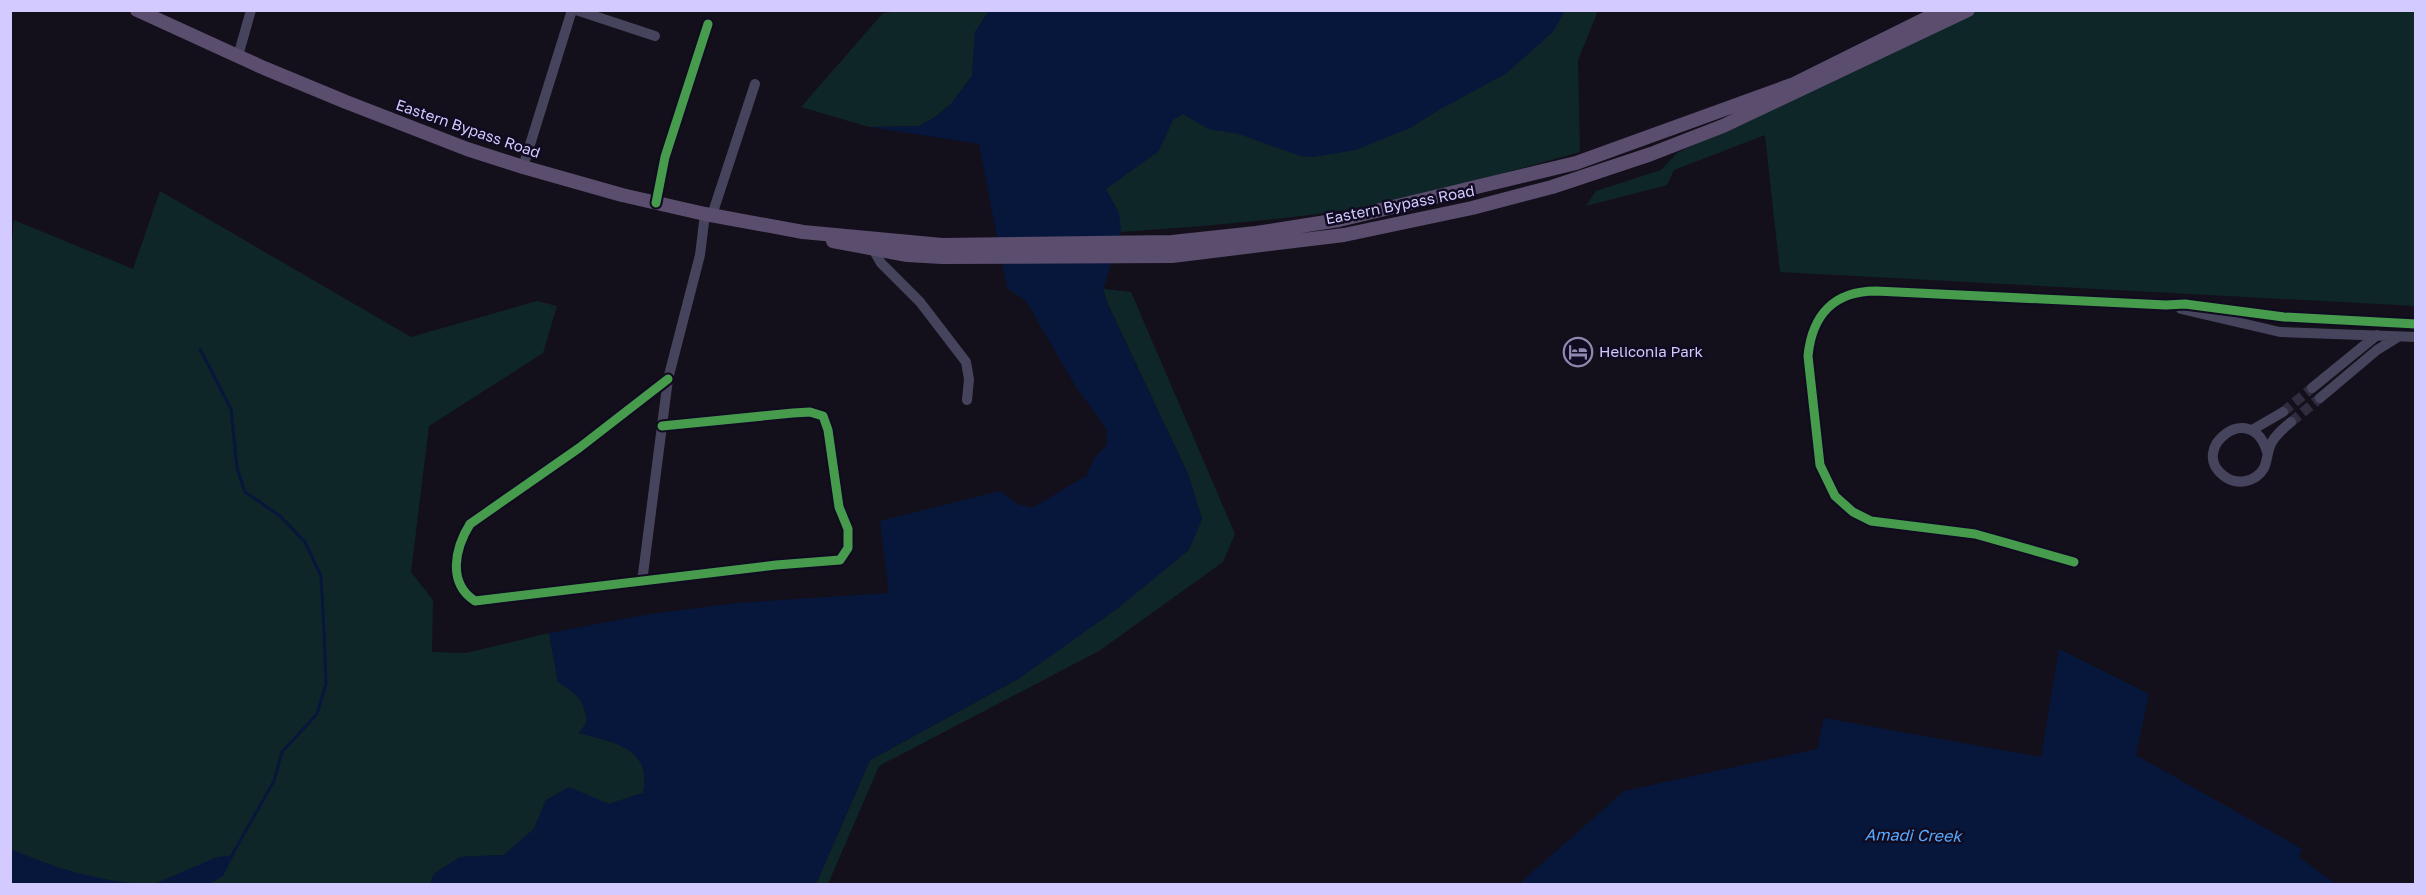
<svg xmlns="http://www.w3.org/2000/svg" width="2426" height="895" viewBox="0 0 2426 895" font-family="'Golos Text',sans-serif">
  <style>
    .green { fill: #0f2628 }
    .water { fill: #07173b }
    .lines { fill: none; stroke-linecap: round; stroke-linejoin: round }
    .stream { stroke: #07173b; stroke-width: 3 }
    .minor-tunnel { stroke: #302c3d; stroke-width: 10; stroke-dasharray: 10 5; stroke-linecap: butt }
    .minor { stroke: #46445c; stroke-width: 10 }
    .major { stroke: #5b4d6e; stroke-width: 14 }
    .cycleway-casing { stroke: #100b20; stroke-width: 13 }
    .cycleway { stroke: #469c4c; stroke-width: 9 }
    .labels { text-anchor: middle; stroke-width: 5; stroke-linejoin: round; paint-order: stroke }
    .street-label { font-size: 15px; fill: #d3caff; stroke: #100b20 }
    .poi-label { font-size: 15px; fill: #d3caff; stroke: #100b20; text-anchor: start }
    .water-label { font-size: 16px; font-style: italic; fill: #58aaff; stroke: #100b20 }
  </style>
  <rect width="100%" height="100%" fill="#13101b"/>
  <!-- green -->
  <path class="green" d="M910 10 989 11 975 32 972 76 952 103 934 118 919 126 869 127 801 107 883 13Z
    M1543 11H1598L1578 60 1580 152C1502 173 1425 198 1345 210 1271 221 1195 227 1121 232L1103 289 1131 292 1235 534 1223 562 1099 651 879 766 828 884H816L870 760 1018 679 1202 519 1188 474 1107 302 1083 222 1128 122Z
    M1971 11H2415V306L1780 272 1765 135 1674 170 1667 185 1586 206 1596 191 1661 170 1677 153Z
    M160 191 411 337 537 301 557 306 543 353 429 426 411 572 433 600 432 652 466 653 549 633 558 682C577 694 584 699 587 722L579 733C612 742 653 747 643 793L609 804 569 788 546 800 534 829 504 855 460 857 434 874 430 884H11L10 265 14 220 133 269Z"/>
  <!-- water -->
  <path class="water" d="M989 11H1565L1553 32 1507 73 1439 110 1410 128 1356 150 1313 157 1300 156 1239 134 1208 129 1183 114 1173 120 1159 151 1106 189 1119 213 1121 231 1103 289 1107 303 1188 474 1202 519 1189 550 1117 609 1018 679 870 760 816 884H430L434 874 460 857 504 855 534 829 546 800 569 787 609 804 643 793C653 747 612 742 579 733L587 722C584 699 577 694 558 682L549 633 650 614 737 603 889 593 880 521 1000 491 1018 504 1032 508 1086 476 1095 457 1107 445 1106 428 1076 387 1026 301 1007 288 979 144 869 127 919 126 934 118 952 103 972 76 975 32Z
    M2059 649 2149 694 2136 755 2302 849 2299 857 2336 884H1519L1624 791 1817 749 1824 718 2041 757Z
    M11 849C54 868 97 881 144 884H11Z
    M234 855 223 876 209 884H154L217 857Z"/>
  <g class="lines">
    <!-- stream -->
    <path class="stream" d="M200 349 231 409 237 468 245 492 280 516 305 542 321 576 324 631 326 684 317 714 282 752 274 781 232 855"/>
    <!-- minor-tunnel -->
    <path class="minor-tunnel" d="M2283 412 2312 388
      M2291 422 2320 398"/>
    <!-- minor -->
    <path class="minor" d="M576 10 655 36
      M238 56 251 10
      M523 167 572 10
      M656 203 665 157 708 24
      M712 215 755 84
      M873 249 881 263 920 302 966 362 969 379 967 400
      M2181 309 2280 332 2416 337
      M2312 388 2377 335
      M2320 398 2377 350 2398 337
      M662 426 793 413 810 412 823 416 828 430 839 507 848 529V548L840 560 776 565 475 601C447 583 455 548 470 524L579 448 668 379
      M2252 430 2283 412
      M2267 452C2252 398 2187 449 2224 476 2237 486 2256 482 2264 468 2268 459 2267 450 2272 442 2277 433 2284 428 2291 422
      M2074 562 1975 534 1871 521 1853 512 1835 496 1820 465 1808 356C1812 315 1834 291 1876 291L2166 305 2185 304 2284 317 2416 324
      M642 582 668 379 700 255 705 214"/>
    <!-- major -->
    <path class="major" d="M137 10 264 68 346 102 467 149 523 167 622 195 705 214 803 232 942 245 1172 242 1256 233 1339 220 1576 163 1794 84 1943 10
      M833 241 907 255 942 257 1172 256 1344 235 1472 208 1552 187 1651 154 1723 126 1968 10"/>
    <!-- cycleway casing -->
    <g class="cycleway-casing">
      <path id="cycleway" d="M656 203 665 157 708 24
        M662 426 793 413 810 412 823 416 828 430 839 507 848 529V548L840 560 776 565 475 601C447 583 455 548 470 524L579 448 668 379
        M2074 562 1975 534 1871 521 1853 512 1835 496 1820 465 1808 356C1812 315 1834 291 1876 291L2166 305 2185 304 2284 317 2416 324"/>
    </g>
    <!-- cycleway -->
    <use href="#cycleway" class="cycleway"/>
  </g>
  <!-- icons -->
  <defs>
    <g id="hotel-ring" transform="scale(1.5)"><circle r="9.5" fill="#100b20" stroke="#9089af" stroke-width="1.5"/><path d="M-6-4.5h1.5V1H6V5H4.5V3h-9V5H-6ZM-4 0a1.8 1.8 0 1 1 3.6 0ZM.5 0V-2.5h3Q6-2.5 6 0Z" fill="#9089af"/></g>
  </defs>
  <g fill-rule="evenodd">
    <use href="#hotel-ring" x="1578" y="352"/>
  </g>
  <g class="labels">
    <!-- street labels -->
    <g class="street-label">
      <text transform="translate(468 129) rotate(19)" y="5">Eastern Bypass Road</text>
      <text transform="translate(1400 205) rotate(-11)" y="5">Eastern Bypass Road</text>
    </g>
    <!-- poi labels -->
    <g class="poi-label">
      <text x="1599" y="357">Heliconia Park</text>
    </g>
    <!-- water labels -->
    <g class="water-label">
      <text transform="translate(1913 835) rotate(1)" y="6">Amadi Creek</text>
    </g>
  </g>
  <!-- border -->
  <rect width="2426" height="895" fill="none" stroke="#d3caff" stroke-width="24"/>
</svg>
